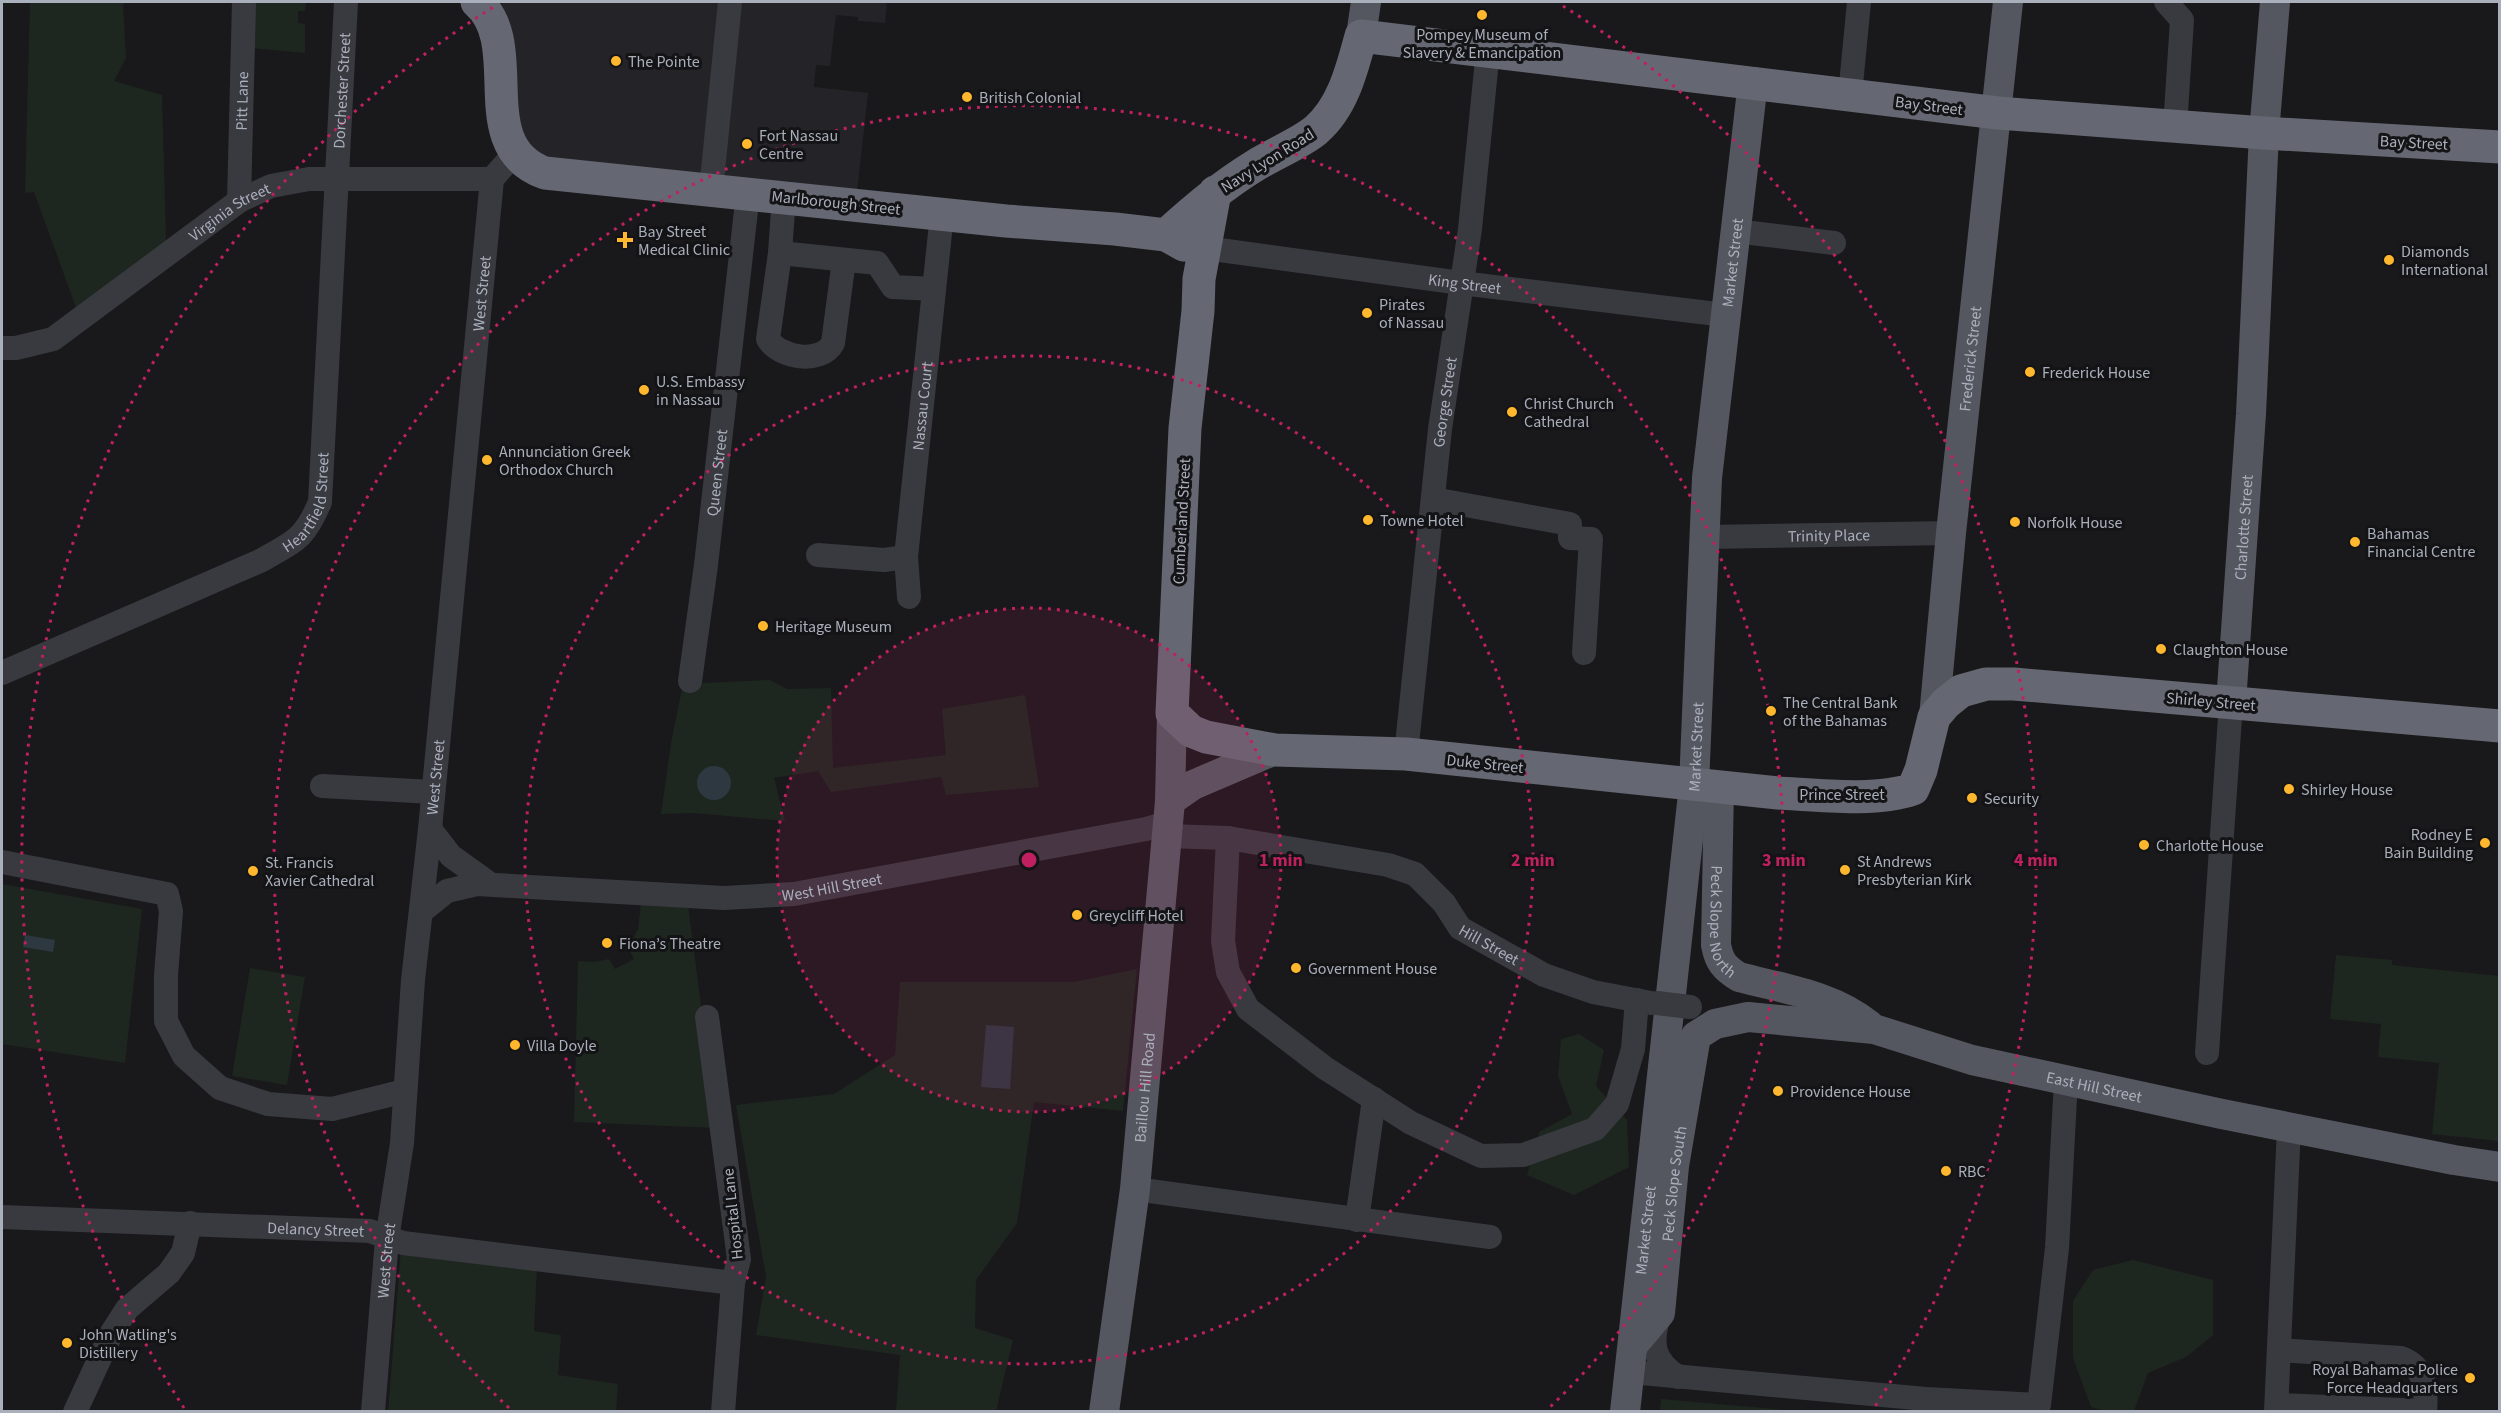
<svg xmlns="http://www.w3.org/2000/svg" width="2501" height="1413" viewBox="0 0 2501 1413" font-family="'Source Sans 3',sans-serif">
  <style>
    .built { fill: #242428 }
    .green { fill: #1e271f }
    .water { fill: #2d3840 }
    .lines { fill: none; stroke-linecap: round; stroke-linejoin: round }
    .minor { stroke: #393a40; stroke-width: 24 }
    .major { stroke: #555760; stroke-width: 30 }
    .highway { stroke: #656872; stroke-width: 33 }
    .minor-bridge { stroke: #393a40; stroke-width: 24 }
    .ring { fill: none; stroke: #c12060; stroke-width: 3; stroke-dasharray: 3 6 }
    .poi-dot { fill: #ffb82d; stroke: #141416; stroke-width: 2 }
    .labels { text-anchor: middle; stroke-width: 6; stroke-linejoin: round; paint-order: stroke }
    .poi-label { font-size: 16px; fill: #aaafbc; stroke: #141416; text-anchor: start }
    .street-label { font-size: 16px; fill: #aaafbc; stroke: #141416 }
    .centre { fill: #c12060; stroke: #141416; stroke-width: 3 }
    .ring-label { font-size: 18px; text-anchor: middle; font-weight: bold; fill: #c12060; stroke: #141416; stroke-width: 6; stroke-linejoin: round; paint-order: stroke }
  </style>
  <rect width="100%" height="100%" fill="#19191b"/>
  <!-- built -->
  <path class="built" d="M501 2H887L885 23 858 21V17L836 15 830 66 816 65 814 87 868 93 857 192 696 177 527 154 511 114Z"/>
  <!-- green -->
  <path class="green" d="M30 2H127L123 5 126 58 114 81 162 95 166 241 78 313 34 192 25 193Z
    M252 2H306L305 11H298V23L305 24V53L250 48Z
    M770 680 787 689 831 688 833 768 946 755 942 709 1025 695 1039 787 946 795 941 777 831 792 818 771 774 778 785 821 693 813 661 814 671 743 683 684Z
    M2 884 142 909 125 1063 2 1044Z
    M641 903 688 905 717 1128 574 1122 578 961 594 962 609 959 615 969 634 959 628 948 638 929Z
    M2336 955 2392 960V965L2499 976V1141L2432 1134 2439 1063 2378 1057 2381 1024 2330 1019Z
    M250 968 305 977 287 1085 232 1076Z
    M1137 969 1123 1111 1034 1102 1017 1223 976 1280 975 1328 1013 1340 996 1411H896L900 1355 756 1335 766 1277 736 1105 834 1094 895 1055 900 982H1074Z
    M1579 1034 1604 1050 1596 1086 1627 1120 1629 1167 1574 1195 1527 1175 1539 1132 1572 1114 1558 1076 1561 1039Z
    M401 1249 537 1266 534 1331 561 1335 558 1375 618 1384 616 1411 388 1412Z
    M2133 1260 2213 1280V1335L2186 1357 2148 1373 2134 1411H2107L2091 1407 2073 1358V1301L2093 1270Z
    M1661 1399 1796 1411H1660Z"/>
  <!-- water -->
  <path class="water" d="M697 783a17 17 0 1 1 34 0a17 17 0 1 1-34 0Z
    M25 935 55 940 53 952 23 947Z
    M986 1025 1014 1027 1010 1089 981 1087Z"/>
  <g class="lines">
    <!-- minor -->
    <g class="minor">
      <path d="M2166 2 2182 20 2175 127"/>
      <path d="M1850 95 1859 2"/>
      <path d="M711 190 730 2"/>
      <path d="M784 196 780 253 768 339C779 358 821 365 833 343L844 260"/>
      <path id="s1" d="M239 201 244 2"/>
      <path d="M1735 231 1834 243"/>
      <path id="s2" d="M1205 248 1461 283 1725 315"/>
      <path d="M780 253 877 263 893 287 934 289"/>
      <path id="s3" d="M2 348H16L53 339 239 201 271 186 309 179H492"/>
      <path d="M1433 499 1570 524V538L1591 539 1584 653"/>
      <path id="s4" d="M1706 537 1951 533"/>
      <path d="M818 555 884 560 906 557"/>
      <path id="s5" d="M909 597 906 557 942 214"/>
      <path id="s6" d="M2 673 260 561C295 541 304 540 320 502L346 2"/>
      <path id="s7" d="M690 681 706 565 748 193"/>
      <path id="s8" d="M1406 754 1440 429 1470 229 1488 50"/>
      <path d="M322 786 433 792"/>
      <path d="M430 829 451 856 490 884"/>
      <path id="s9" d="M1167 836 1228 838 1388 865 1415 874 1444 903 1460 928 1544 975 1593 992 1651 1003"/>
      <path d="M1228 838 1223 941 1228 972 1248 1009 1325 1068 1411 1123 1481 1156 1523 1155 1595 1129 1617 1104 1633 1049 1637 1000"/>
      <path d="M2 862 167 894 171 911 166 975V1021L184 1056 220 1088 268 1104 332 1109 405 1091"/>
      <path id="s10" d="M421 912 447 891 477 884 724 898 794 894 1146 829 1167 823"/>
      <path d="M707 1017 739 1259 733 1283 723 1412"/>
      <path d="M2207 1053 2231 703"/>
      <path d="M1135 1189 1490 1237"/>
      <path id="s11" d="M2 1217 370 1231 403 1243 733 1283"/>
      <path d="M1357 1220 1374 1099"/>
      <path d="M1660 1313C1650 1342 1652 1360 1678 1377"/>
      <path d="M2279 1350 2401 1358C2425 1367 2427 1389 2425 1412"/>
      <path d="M1630 1372 1926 1399 2039 1405 2057 1248 2066 1080"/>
      <path d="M2277 1405 2425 1411"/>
      <path d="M75 1412 111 1334 127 1309 169 1273 183 1253 190 1223"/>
      <path id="s12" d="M373 1412 387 1239 402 1143 413 980 430 829 492 179 507 162 514 150"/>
      <path d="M2276 1412 2289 1127"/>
    </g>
    <!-- major -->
    <g class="major">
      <path d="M1361 36 1366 2"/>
      <path id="s13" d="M2231 703 2251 414 2264 133 2275 2"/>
      <path id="s14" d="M1934 717 1951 533 2008 2"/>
      <path id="s15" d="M1719 787 1716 945C1719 961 1724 968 1739 977 1784 989 1832 995 1869 1025"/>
      <path d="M1170 801 1193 785 1275 750"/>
      <path id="s16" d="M1633 1345 1660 1313 1674 1166 1696 1036 1715 1024 1748 1017 1874 1029 1972 1060 2222 1114 2454 1160 2500 1167"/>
      <path id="s17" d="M1104 1412 1135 1189 1170 801 1172 713"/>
      <path id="s18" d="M1625 1412 1694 785 1707 478 1753 82"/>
    </g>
    <!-- highway -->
    <path class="highway" d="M477 2C527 45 469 146 545 173L1006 221 1115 229 1166 235 1184 245
      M1215 192 1199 279 1198 311 1185 428 1172 713 1191 731 1206 737 1275 750 1406 754 1778 793C1817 795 1877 802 1913 789L1921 770 1934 717 1946 703 1961 691 1986 684H2014L2500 726
      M1166 235C1195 209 1223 185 1256 165 1272 155 1304 141 1316 130 1343 107 1352 69 1361 36L1998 113 2264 133 2500 147"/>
    <!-- minor-bridge -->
    <path class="minor-bridge" d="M1657 1003 1690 1007"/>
  </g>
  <!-- distance rings -->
  <circle cx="1029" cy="860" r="252" fill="#c12060" fill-opacity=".12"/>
  <g class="ring">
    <circle cx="1029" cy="860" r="252"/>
    <circle cx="1029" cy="860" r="504"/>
    <path d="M509 1408A755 755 0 1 1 1549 1408"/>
    <path d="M184 1408A1007 1007 0 0 1 495 6M1563 6A1007 1007 0 0 1 1874 1408"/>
  </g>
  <!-- markers -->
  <g class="poi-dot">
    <circle cx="1482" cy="15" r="6"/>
    <circle cx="616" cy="61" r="6"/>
    <circle cx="967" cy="97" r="6"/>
    <circle cx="747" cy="144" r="6"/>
    <path d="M622 231h6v6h6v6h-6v6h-6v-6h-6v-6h6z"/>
    <circle cx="2389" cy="260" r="6"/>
    <circle cx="1367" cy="313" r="6"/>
    <circle cx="2030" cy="372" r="6"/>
    <circle cx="644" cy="390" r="6"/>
    <circle cx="1512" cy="412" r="6"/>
    <circle cx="487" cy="460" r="6"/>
    <circle cx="1368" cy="520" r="6"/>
    <circle cx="2015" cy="522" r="6"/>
    <circle cx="2355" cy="542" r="6"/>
    <circle cx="763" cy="626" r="6"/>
    <circle cx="2161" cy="649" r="6"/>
    <circle cx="1771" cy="711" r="6"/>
    <circle cx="2289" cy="789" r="6"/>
    <circle cx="1972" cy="798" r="6"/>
    <circle cx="2485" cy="843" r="6"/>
    <circle cx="2144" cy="845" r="6"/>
    <circle cx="1845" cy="870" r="6"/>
    <circle cx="253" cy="871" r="6"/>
    <circle cx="1077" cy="915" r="6"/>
    <circle cx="607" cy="943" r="6"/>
    <circle cx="1296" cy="968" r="6"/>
    <circle cx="515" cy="1045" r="6"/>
    <circle cx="1778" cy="1091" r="6"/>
    <circle cx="1946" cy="1171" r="6"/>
    <circle cx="67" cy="1343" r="6"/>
    <circle cx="2470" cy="1378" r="6"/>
  </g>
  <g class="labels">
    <!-- poi labels -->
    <g class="poi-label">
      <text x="1482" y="40" text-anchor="middle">Pompey Museum of<tspan x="1482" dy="18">Slavery &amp; Emancipation</tspan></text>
      <text x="628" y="67">The Pointe</text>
      <text x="979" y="103">British Colonial</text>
      <text x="759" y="141">Fort Nassau<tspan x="759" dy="18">Centre</tspan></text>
      <text x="638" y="237">Bay Street<tspan x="638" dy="18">Medical Clinic</tspan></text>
      <text x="2401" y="257">Diamonds<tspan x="2401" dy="18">International</tspan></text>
      <text x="1379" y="310">Pirates<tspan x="1379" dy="18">of Nassau</tspan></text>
      <text x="2042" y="378">Frederick House</text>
      <text x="656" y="387">U.S. Embassy<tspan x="656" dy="18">in Nassau</tspan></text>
      <text x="1524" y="409">Christ Church<tspan x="1524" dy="18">Cathedral</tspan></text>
      <text x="499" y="457">Annunciation Greek<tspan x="499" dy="18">Orthodox Church</tspan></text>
      <text x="1380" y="526">Towne Hotel</text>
      <text x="2027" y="528">Norfolk House</text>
      <text x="2367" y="539">Bahamas<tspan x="2367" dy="18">Financial Centre</tspan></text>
      <text x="775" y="632">Heritage Museum</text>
      <text x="2173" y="655">Claughton House</text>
      <text x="1783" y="708">The Central Bank<tspan x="1783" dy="18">of the Bahamas</tspan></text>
      <text x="2301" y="795">Shirley House</text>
      <text x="1984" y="804">Security</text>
      <text x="2473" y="840" text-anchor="end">Rodney E<tspan x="2473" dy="18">Bain Building</tspan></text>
      <text x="2156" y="851">Charlotte House</text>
      <text x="1857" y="867">St Andrews<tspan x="1857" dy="18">Presbyterian Kirk</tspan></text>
      <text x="265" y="868">St. Francis<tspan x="265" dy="18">Xavier Cathedral</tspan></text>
      <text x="1089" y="921">Greycliff Hotel</text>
      <text x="619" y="949">Fiona’s Theatre</text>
      <text x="1308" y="974">Government House</text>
      <text x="527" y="1051">Villa Doyle</text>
      <text x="1790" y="1097">Providence House</text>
      <text x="1958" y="1177">RBC</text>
      <text x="79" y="1340">John Watling's<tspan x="79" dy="18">Distillery</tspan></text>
      <text x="2458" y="1375" text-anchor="end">Royal Bahamas Police<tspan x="2458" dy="18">Force Headquarters</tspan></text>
    </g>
    <!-- street labels -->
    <g class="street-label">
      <text dy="6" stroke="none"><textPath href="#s6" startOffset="780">Dorchester Street</textPath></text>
      <text dy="6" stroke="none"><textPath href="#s1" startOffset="100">Pitt Lane</textPath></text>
      <text transform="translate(1929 105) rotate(7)" y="6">Bay Street</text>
      <text transform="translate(2414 142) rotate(3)" y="6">Bay Street</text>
      <text transform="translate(1267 160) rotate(-32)" y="6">Navy Lyon Road</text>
      <text transform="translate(836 202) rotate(6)" y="6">Marlborough Street</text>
      <text dy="6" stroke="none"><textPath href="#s3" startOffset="270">Virginia Street</textPath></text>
      <text dy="6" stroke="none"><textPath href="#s18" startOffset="1155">Market Street</textPath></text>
      <text dy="6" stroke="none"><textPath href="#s2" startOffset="262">King Street</textPath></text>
      <text dy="6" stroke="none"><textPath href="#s12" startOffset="1124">West Street</textPath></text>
      <text dy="6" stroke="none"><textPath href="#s14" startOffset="360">Frederick Street</textPath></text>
      <text dy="6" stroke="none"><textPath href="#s8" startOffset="354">George Street</textPath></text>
      <text dy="6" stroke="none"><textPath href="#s5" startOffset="192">Nassau Court</textPath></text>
      <text dy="6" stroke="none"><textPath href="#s7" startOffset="210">Queen Street</textPath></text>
      <text dy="6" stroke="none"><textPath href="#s6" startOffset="363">Heartfield Street</textPath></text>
      <text transform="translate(1181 521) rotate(-87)" y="6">Cumberland Street</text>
      <text dy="6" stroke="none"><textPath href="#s13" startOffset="176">Charlotte Street</textPath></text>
      <text dy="6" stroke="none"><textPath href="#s4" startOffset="123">Trinity Place</textPath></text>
      <text transform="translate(2211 701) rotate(5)" y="6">Shirley Street</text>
      <text dy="6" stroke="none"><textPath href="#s18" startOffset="669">Market Street</textPath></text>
      <text transform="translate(1485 763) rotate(6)" y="6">Duke Street</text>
      <text dy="6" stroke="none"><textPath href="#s12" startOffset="638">West Street</textPath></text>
      <text x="1842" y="800">Prince Street</text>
      <text dy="6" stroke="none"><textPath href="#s10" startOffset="420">West Hill Street</textPath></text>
      <text dy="6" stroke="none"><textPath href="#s15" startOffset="136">Peck Slope North</textPath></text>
      <text dy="6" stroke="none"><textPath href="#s9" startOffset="356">Hill Street</textPath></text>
      <text dy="6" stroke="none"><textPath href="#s16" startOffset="732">East Hill Street</textPath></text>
      <text dy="6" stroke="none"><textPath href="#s17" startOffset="327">Baillou Hill Road</textPath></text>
      <text dy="6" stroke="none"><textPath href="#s16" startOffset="172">Peck Slope South</textPath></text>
      <text transform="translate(732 1214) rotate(-96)" y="6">Hospital Lane</text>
      <text dy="6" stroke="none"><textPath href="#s11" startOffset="314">Delancy Street</textPath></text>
      <text dy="6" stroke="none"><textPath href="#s18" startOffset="183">Market Street</textPath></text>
      <text dy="6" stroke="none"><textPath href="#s12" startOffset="152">West Street</textPath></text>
    </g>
  </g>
  <circle cx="1029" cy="860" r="9" class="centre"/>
  <g class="ring-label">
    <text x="1281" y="866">1 min</text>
    <text x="1533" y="866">2 min</text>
    <text x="1784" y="866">3 min</text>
    <text x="2036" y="866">4 min</text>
  </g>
  <!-- border -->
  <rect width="2501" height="1413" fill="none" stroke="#aaafbc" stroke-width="6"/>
</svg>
